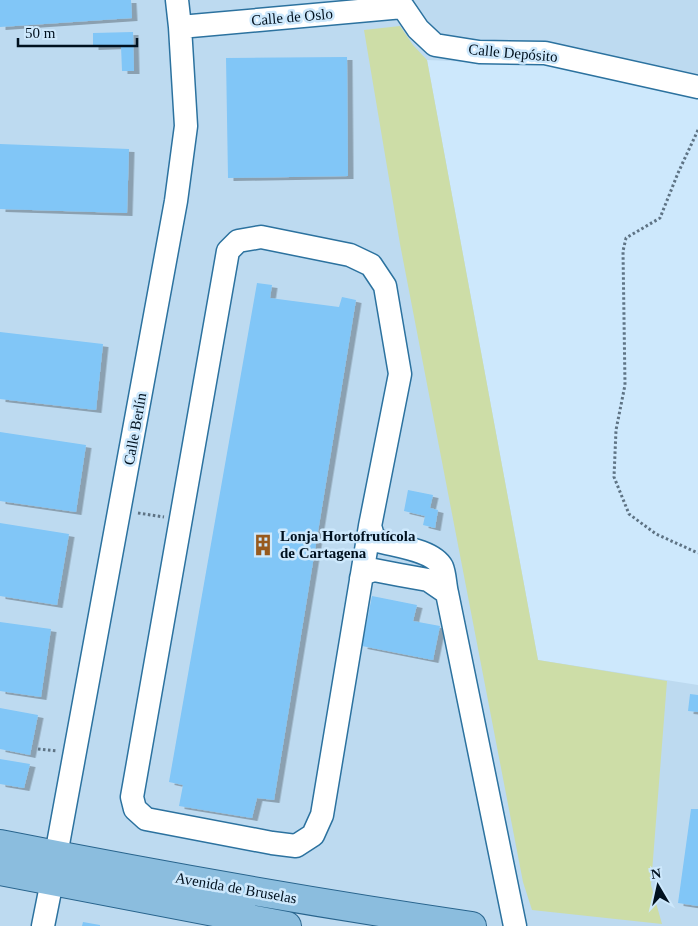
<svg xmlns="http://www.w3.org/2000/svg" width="698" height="926" viewBox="0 0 698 926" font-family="Georgia,serif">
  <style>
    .built { fill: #bddaf0 }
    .green { fill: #cddda7 }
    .building { fill: #81c6f7; filter: url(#shadow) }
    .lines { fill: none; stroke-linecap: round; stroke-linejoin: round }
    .minor-casing { stroke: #2c729f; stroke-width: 25 }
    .major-casing { stroke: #28648d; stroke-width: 30 }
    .path { stroke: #5e7384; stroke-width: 3; stroke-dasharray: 2.5 2.5; stroke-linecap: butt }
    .minor { stroke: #fff; stroke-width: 22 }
    .major { stroke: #8bbdde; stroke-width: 28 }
    .labels { text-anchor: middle; stroke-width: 5; stroke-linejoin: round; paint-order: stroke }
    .street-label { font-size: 15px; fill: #00111f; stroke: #cde8fc }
    .poi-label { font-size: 15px; font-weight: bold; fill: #00111f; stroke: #cde8fc; text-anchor: start }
  </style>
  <defs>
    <filter id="shadow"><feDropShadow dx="5.5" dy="3" stdDeviation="0" flood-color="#0004"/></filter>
  </defs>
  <rect width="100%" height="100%" fill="#cde8fc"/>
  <!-- built -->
  <path class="built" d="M0 0H698V97L549 65 427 60 538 660 698 685V926H0Z"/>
  <!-- green -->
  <path class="green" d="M400 26 413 45 427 60 538 660 667 681 651 885 662 924 532 910 523 882 400 244 364 30Z"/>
  <!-- building -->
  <path class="building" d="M0 0H131L132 18 0 27Z
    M133 32 134 71H122L121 46 93 47V33Z
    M347 57 348 176 228 178 226 58Z
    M0 144 129 149 127 213 0 209Z
    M257 283 272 285 270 298 339 307 342 297 356 300 274 800 257 798 252 818 179 806 183 785 169 782Z
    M0 332 103 344 96 410 0 399Z
    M0 432 86 445 76 512 0 501Z
    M408 490 433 495 430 508 438 510 435 528 423 525 425 516 404 511Z
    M0 523 69 534 57 605 0 596Z
    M372 596 417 605 413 621 440 626 433 660 362 646Z
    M0 622 51 629 41 697 0 691Z
    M690 694 698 695V712L688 711Z
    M0 708 38 715 30 755 0 749Z
    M0 759 30 764 24 788 0 784Z
    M691 809H698V906L678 903Z
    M83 922 100 925V926H82Z"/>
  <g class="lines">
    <!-- minor casing -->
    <g class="minor-casing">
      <path id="minor" d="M180 27 403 7 418 29 435 45 479 52 545 53 698 87
        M370 526 322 815 313 835 296 846 272 843 146 819 135 809 132 797 228 251 238 241 261 237 350 255 371 265 385 286 400 374 370 526 373 536 378 541C395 546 433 550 442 567 445 574 445 585 447 593L515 926
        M361 578 365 573 374 570 400 575 428 580 447 593
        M56 855 176 201 186 126 180 27 177 0
        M43 926 52 881"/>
    </g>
    <!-- major casing -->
    <g class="major-casing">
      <path id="major" d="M0 844C157 875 314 903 472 926
        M0 871 287 926"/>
    </g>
    <!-- path -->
    <path class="path" d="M698 130 678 173 660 218 626 238 623 251 625 385 616 430 614 477 629 514 656 534 698 553
      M138 513 164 517
      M38 749 57 751"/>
    <!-- minor -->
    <use href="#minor" class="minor"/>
    <!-- major -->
    <use href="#major" class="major"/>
  </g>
  <!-- icons -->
  <defs>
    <g id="building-bare" transform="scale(1.725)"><path d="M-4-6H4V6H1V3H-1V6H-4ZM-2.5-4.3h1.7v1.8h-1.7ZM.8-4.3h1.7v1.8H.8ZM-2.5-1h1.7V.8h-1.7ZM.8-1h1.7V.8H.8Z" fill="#975a1e" stroke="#cde8fc" stroke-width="2.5" paint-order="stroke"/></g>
  </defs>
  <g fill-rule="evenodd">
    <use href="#building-bare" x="263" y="545"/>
  </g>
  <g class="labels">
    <!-- street labels -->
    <g class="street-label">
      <text transform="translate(292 17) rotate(-5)" y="5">Calle de Oslo</text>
      <text transform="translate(513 53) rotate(5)" y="5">Calle Depósito</text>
      <text transform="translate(135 429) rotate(-80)" y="5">Calle Berlín</text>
      <text transform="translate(236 888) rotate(10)" y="5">Avenida de Bruselas</text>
    </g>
    <!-- poi labels -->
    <g class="poi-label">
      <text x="280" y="541">Lonja Hortofrutícola<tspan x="280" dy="17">de Cartagena</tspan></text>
    </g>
  </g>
  <!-- north arrow -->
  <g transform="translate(658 886) rotate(351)" stroke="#cde8fc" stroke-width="4" paint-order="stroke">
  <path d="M0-4L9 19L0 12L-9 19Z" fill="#00111f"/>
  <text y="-8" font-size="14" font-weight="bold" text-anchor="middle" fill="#00111f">N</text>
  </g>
  <!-- scale -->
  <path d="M18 38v8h119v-8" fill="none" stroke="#00111f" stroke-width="2.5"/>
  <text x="25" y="38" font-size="15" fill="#00111f" stroke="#cde8fc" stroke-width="4" paint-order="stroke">50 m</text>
</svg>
